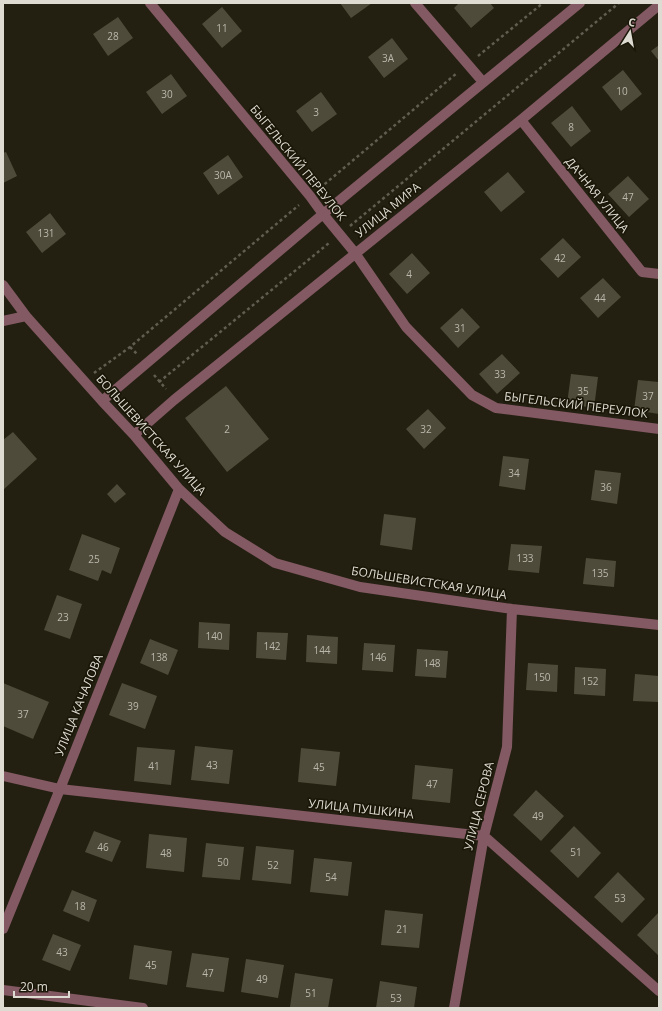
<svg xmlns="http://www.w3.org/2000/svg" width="662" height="1011" viewBox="0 0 662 1011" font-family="'Open Sans',sans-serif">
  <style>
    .building { fill: #4f4b3a }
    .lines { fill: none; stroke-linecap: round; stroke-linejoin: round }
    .path { stroke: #615d50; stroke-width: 2.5; stroke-dasharray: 3 3; stroke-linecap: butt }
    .minor { stroke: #835963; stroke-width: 10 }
    .labels { text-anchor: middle; stroke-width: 3.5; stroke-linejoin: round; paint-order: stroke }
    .number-label { font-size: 10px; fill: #bab8ac }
    .street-label { font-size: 12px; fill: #dedcd2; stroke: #1b1708 }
  </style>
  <rect width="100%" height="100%" fill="#242011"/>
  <!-- building -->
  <path class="building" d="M340 3H372L351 18Z
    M459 3H490L494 8 471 28 454 8Z
    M222 7 242 31 222 48 202 24Z
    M118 17 133 38 108 56 93 34Z
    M392 38 408 59 384 78 368 57Z
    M659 45V61L651 51Z
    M623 70 642 94 621 111 602 87Z
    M171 74 187 96 162 114 146 92Z
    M321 92 337 114 312 132 296 111Z
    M572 106 591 131 571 147 551 123Z
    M6 152 17 176 3 183V153Z
    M228 155 243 177 218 195 203 173Z
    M508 172 525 192 501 212 484 192Z
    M628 176 649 199 629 217 608 194Z
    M50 213 66 234 42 253 26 232Z
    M563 238 581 257 558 278 540 259Z
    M412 253 430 273 407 294 389 274Z
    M603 278 621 297 598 318 580 298Z
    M462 308 480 327 458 348 440 328Z
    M502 354 520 373 497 394 479 374Z
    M571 374 598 377 594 408 567 404Z
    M638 380 659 382V414L634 410Z
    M226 386 269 439 227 472 185 418Z
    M428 409 446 428 424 449 406 429Z
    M13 432 37 459 3 490V440Z
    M503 456 529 459 525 490 499 486Z
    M595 470 621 473 617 504 591 500Z
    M117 484 126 494 115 503 107 494Z
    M384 514 416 518 412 550 380 545Z
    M82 534 120 548 111 574 102 570 98 581 69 570Z
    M511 544 542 546 539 573 508 570Z
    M586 558 616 561 614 587 583 584Z
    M57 595 82 604 70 639 44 630Z
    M199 622 230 624 229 650 198 648Z
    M257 632 288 633 286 660 256 658Z
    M307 635 338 637 337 664 306 662Z
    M150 639 178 650 168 675 140 663Z
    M364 643 395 645 393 672 362 670Z
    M417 649 448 651 446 678 415 676Z
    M528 663 558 665 557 692 526 690Z
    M575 667 606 669 605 696 574 694Z
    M635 674 659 676V702L633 701Z
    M3 683 49 702 33 739 3 726Z
    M122 683 157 696 145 729 109 715Z
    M195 746 233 750 229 784 191 780Z
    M137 747 175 750 171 785 134 781Z
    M301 748 340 752 336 786 298 782Z
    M415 765 453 769 450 803 412 799Z
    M536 790 564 816 541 841 513 815Z
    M574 826 601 853 578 878 550 851Z
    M94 831 121 841 112 862 85 852Z
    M149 834 187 838 184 872 146 868Z
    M206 843 244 847 240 880 202 877Z
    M256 846 294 850 291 884 252 880Z
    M314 858 352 862 348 896 310 892Z
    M618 872 645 899 622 923 594 897Z
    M72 890 97 900 89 922 63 911Z
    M385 910 423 914 419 948 381 945Z
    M659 912V956L637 935Z
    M53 934 81 945 70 971 42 960Z
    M134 945 172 951 167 985 129 979Z
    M192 953 229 958 224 992 186 987Z
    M246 959 284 965 278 998 241 992Z
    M295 973 333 979 328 1008 290 1007Z
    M380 981 417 987 414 1008H376Z"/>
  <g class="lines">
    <!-- path -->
    <path class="path" d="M478 56 543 3
      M320 188 457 73
      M350 226 619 3
      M130 347 137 354
      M94 373 130 347 299 205
      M154 375 166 389
      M159 382 329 243"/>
    <!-- minor -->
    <path class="minor" d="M150 3 310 196 323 214 355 253 406 327 472 395 496 408 659 429
      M415 3 483 82
      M521 120 642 272 659 274
      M3 285 26 316 102 401 134 435 179 489 225 532 275 563 360 587 512 609 659 625
      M3 321 26 316
      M102 401 323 214 580 3
      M134 435 174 400 521 120 659 5
      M3 776 60 789 484 836 659 991
      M3 929 60 789 179 489
      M3 990 143 1008
      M454 1008 484 836 507 747 512 609"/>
  </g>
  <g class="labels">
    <!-- number labels -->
    <g class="number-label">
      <text x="222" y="32">11</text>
      <text x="113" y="40">28</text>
      <text x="388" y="62">3А</text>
      <text x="622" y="95">10</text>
      <text x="167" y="98">30</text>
      <text x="316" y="116">3</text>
      <text x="571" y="131">8</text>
      <text x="223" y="179">30А</text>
      <text x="628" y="201">47</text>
      <text x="46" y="237">131</text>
      <text x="560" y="262">42</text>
      <text x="409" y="278">4</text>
      <text x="600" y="302">44</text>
      <text x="460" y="332">31</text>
      <text x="500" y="378">33</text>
      <text x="583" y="395">35</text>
      <text x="648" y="400">37</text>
      <text x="227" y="433">2</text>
      <text x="426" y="433">32</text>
      <text x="514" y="477">34</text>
      <text x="606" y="491">36</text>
      <text x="525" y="562">133</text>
      <text x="94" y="563">25</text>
      <text x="600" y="577">135</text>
      <text x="63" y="621">23</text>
      <text x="214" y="640">140</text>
      <text x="272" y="650">142</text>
      <text x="322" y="654">144</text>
      <text x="159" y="661">138</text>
      <text x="378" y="661">146</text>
      <text x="432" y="667">148</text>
      <text x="542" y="681">150</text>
      <text x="590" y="685">152</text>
      <text x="133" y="710">39</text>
      <text x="23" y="718">37</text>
      <text x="212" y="769">43</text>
      <text x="154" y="770">41</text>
      <text x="319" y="771">45</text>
      <text x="432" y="788">47</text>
      <text x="538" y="820">49</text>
      <text x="103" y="851">46</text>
      <text x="576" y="856">51</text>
      <text x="166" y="857">48</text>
      <text x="223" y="866">50</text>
      <text x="273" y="869">52</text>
      <text x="331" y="881">54</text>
      <text x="620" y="902">53</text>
      <text x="80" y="910">18</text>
      <text x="402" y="933">21</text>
      <text x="62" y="956">43</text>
      <text x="151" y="969">45</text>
      <text x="208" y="977">47</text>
      <text x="262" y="983">49</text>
      <text x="311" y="997">51</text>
      <text x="396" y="1002">53</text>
    </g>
    <!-- street labels -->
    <g class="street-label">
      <text transform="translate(298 163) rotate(51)" y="4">БЫГЕЛЬСКИЙ ПЕРЕУЛОК</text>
      <text transform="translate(597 195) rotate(51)" y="4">ДАЧНАЯ УЛИЦА</text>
      <text transform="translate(388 210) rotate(-39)" y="4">УЛИЦА МИРА</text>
      <text transform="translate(576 405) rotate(7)" y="4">БЫГЕЛЬСКИЙ ПЕРЕУЛОК</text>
      <text transform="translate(151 435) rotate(48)" y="4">БОЛЬШЕВИСТСКАЯ УЛИЦА</text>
      <text transform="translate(429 583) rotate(9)" y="4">БОЛЬШЕВИСТСКАЯ УЛИЦА</text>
      <text transform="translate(79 705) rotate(-68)" y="4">УЛИЦА КАЧАЛОВА</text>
      <text transform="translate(479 806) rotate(-76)" y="4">УЛИЦА СЕРОВА</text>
      <text transform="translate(361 809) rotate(6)" y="4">УЛИЦА ПУШКИНА</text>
    </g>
  </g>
  <!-- border -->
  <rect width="662" height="1011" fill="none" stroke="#dedcd2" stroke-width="8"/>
  <!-- north arrow -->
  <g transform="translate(630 32) rotate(11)" stroke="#1b1708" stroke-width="3" paint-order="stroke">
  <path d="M0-3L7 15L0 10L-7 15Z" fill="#dedcd2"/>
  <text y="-6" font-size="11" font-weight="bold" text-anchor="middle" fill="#dedcd2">С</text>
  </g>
  <!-- scale -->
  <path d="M14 991v6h55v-6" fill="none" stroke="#dedcd2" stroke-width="2"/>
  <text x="20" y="991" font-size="12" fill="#dedcd2" stroke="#1b1708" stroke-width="3" paint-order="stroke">20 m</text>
</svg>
